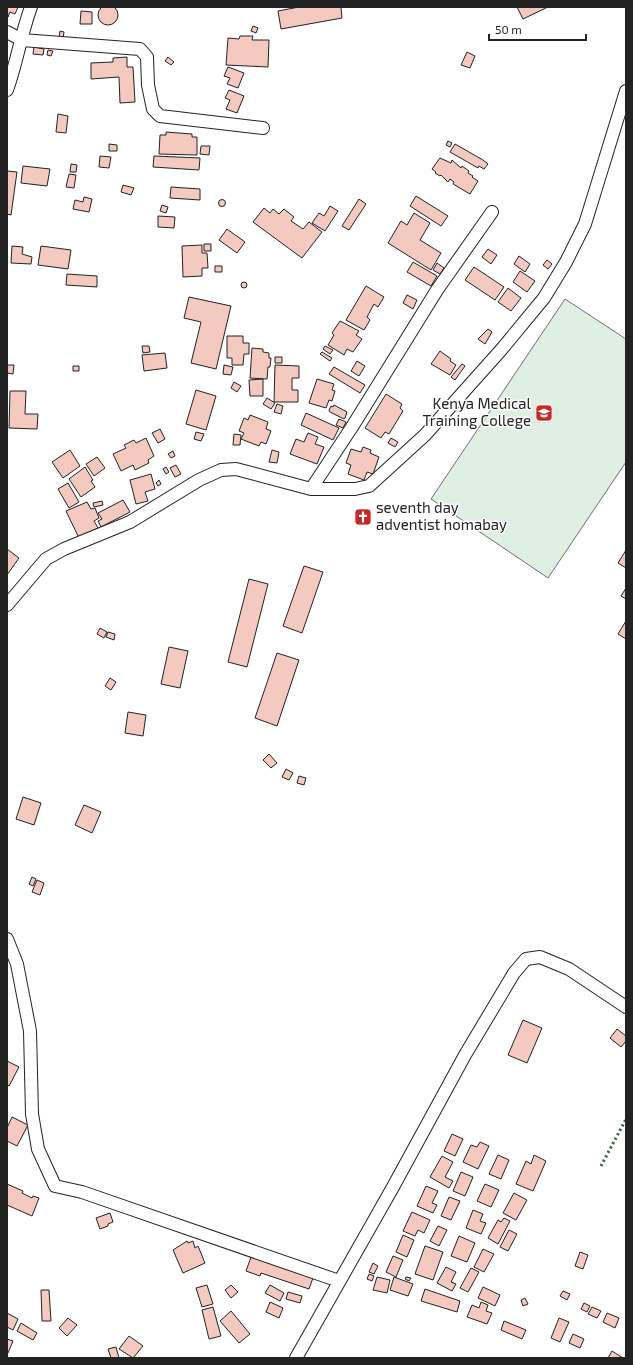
<svg xmlns="http://www.w3.org/2000/svg" width="633" height="1365" viewBox="0 0 633 1365" font-family="'Exo 2',sans-serif">
  <style>
    .green { fill: #e0efe3; stroke: #6f6f6f }
    .building { fill: #f3c9c0; stroke: #222 }
    .lines { fill: none; stroke-linecap: round; stroke-linejoin: round }
    .street-casing { stroke: #222; stroke-width: 14 }
    .street { stroke: #fff; stroke-width: 12 }
    .hedge { stroke: #2f5e38; stroke-width: 3; stroke-dasharray: 2 3; stroke-linecap: butt }
    .labels { text-anchor: middle; stroke-width: 3; stroke-linejoin: round; paint-order: stroke }
    .poi-label { font-size: 15px; fill: #222; stroke: #fff; text-anchor: end }
  </style>
  <rect width="100%" height="100%" fill="#fff"/>
  <!-- green -->
  <path class="green" d="M565 299 626 339V462L548 578 431 499Z"/>
  <!-- building -->
  <path class="building" d="M98 15a10 10 0 1 1 20 0a10 10 0 1 1-20 0Z
    M7 7H18L15 14 10 12 8 17Z
    M299 7H341L342 18 281 29 278 11Z
    M517 7H548L523 19Z
    M81 11 92 12V24H80Z
    M253 26 258 28 256 33 251 31Z
    M60 31 64 32 63 39 59 38Z
    M240 36H253L252 40H269L268 67 226 65 228 38 239 39Z
    M34 47 44 49 43 55 33 54Z
    M48 50 53 51 51 56 47 55Z
    M467 52 475 56 470 68 461 65Z
    M127 57V67H133L135 102 120 103 119 77 91 79V63L113 62V58Z
    M168 57 174 62 171 65 165 61Z
    M228 67 244 73 238 88 227 84 230 78 224 76Z
    M229 90 244 96 237 113 226 109 230 100 225 98Z
    M58 114 68 116 66 133 56 132Z
    M166 132 192 134V137H197V155L159 154 160 135H166Z
    M448 141 452 143 450 147 446 145Z
    M109 144 117 145V151H109Z
    M455 144 483 160 488 164 484 169 479 166 478 168 450 152Z
    M201 146H210L209 155 200 154Z
    M100 156 111 157 109 168 99 167Z
    M154 156 200 158 199 170 153 167Z
    M440 158 451 163 452 160 461 168 462 166 469 171 468 173 473 176 472 177 478 181 470 194 453 184 454 182 450 179 448 182 441 175 440 176 435 173 436 172 432 169Z
    M71 164 77 165 76 172H70Z
    M23 166 50 169 47 186 21 183Z
    M7 171 17 172 11 215 7 214Z
    M69 174 76 175 74 188 66 187Z
    M123 185 134 188 131 195 121 192Z
    M171 187 200 189V200L170 198Z
    M416 196 448 216 441 226 410 206Z
    M84 197 92 199 89 212 73 209 75 200 83 202Z
    M359 199 366 204 349 230 342 226Z
    M218.5 203a3.5 3.5 0 1 1 7 0a3.5 3.5 0 1 1-7 0Z
    M162 205 168 207 166 213 160 211Z
    M330 206 338 211 325 231 312 223 319 213 324 216Z
    M264 208 270 213 273 209 279 214 284 209 294 217 291 221 303 229 309 222 322 232 302 258 253 222Z
    M414 213 430 223 420 240 441 253 431 270 388 243 401 221 407 225Z
    M158 216 175 217 174 228 158 227Z
    M227 229 245 242 237 253 219 240Z
    M204 244H211V251H204Z
    M202 245V253H207L208 268H202V276L183 277 182 246Z
    M12 246 23 247 22 254 32 257 31 264 11 263Z
    M41 246 71 250 68 269 38 265Z
    M488 249 497 255 491 264 482 257Z
    M519 256 530 264 525 272 514 264Z
    M547 260 552 264 548 269 543 265Z
    M413 262 437 276 431 286 407 272Z
    M437 263 444 268 440 274 433 270Z
    M215 266H222V272H215Z
    M474 267 504 287 495 300 465 280Z
    M520 271 535 281 527 292 513 282Z
    M67 274 97 276V287L66 285Z
    M241 285a3 3 0 1 1 6 0a3 3 0 1 1-6 0Z
    M366 286 384 297 378 307 374 304 367 317 370 320 364 330 346 320Z
    M508 288 521 298 511 311 498 302Z
    M407 295 417 300 413 309 403 303Z
    M189 297 231 306 216 369 191 363 201 322 184 318Z
    M340 321 359 331 356 335 362 339 353 352 347 349 344 355 328 345 334 335 332 333Z
    M488 329 492 332 485 344 478 339Z
    M227 336H243V343H249V354H244L243 365H232V358H227Z
    M142 346H149L150 352 143 353Z
    M325 346 333 350 330 354 323 349Z
    M252 348 263 349V352L269 353V358H271L270 367H268L267 379 250 378Z
    M440 351 451 359 450 361 456 365 450 375 431 364Z
    M322 352 332 358 330 361 320 354Z
    M165 353 167 368 144 371 142 355Z
    M275 357H282V363H275Z
    M357 361 365 366 359 376 351 371Z
    M462 364 465 366 455 380 451 377Z
    M7 365H14L13 374 7 373Z
    M224 365 233 367 231 375 223 374Z
    M275 365 299 366V378H292V390H298V402H274Z
    M73 366H79V371H73Z
    M334 367 365 385 360 393 329 374Z
    M263 379V396H250L249 380Z
    M317 379 334 384 332 390 335 391 332 401 329 400 326 408 309 403Z
    M234 382 241 386 237 392 231 388Z
    M196 390 216 396 206 430 186 424Z
    M10 391H26L25 414H38L37 429 9 428Z
    M386 394 402 404 400 408 403 411 389 434 385 432 381 438 365 428Z
    M267 398 275 403 271 409 263 404Z
    M277 404 283 406 281 414 274 412Z
    M334 405 347 412 345 418 344 419 330 412 329 410 331 406 333 407Z
    M306 413 339 428 333 440 301 425Z
    M250 415 268 422 266 429 271 431 266 444 261 442 259 446 241 439 244 433 239 431 244 418 248 420Z
    M339 419 346 422 343 428 336 425Z
    M160 429 165 439 158 443 152 433Z
    M196 432 204 434 201 441 194 439Z
    M308 433 318 437 315 444 324 447 317 464 290 454 296 439 304 442Z
    M234 434 241 435 240 445H233Z
    M146 438 154 456 148 460 149 463 135 470 133 465 121 471 113 454 126 448 124 445 134 440 136 443Z
    M391 438 398 442 395 447 388 443Z
    M363 447 371 450 370 453 379 457 373 474 367 472 364 480 348 474 351 465 346 463 351 449 361 452Z
    M70 450 80 466 63 478 52 462Z
    M272 450 279 452 277 463 269 462Z
    M173 451 175 456 171 458 168 454Z
    M97 457 105 468 94 476 86 464Z
    M176 465 181 474 175 477 170 468Z
    M85 467 93 480 91 481 95 487 81 497 69 479Z
    M166 467 169 472 166 474 163 469Z
    M151 474 155 489 145 492 148 501 136 504 130 480Z
    M159 480 161 484 158 486 156 483Z
    M68 483 79 502 69 508 58 489Z
    M123 500 130 512 101 527 98 521 102 519 98 513Z
    M102 501 103 505 94 507 93 503Z
    M87 502 91 509 95 508 99 518 94 521 98 528 79 538 66 511Z
    M7 549 19 558 7 575Z
    M626 550V568L618 563Z
    M304 566 323 572 302 633 283 626Z
    M249 579 268 584 247 667 228 662Z
    M626 588V599L621 596Z
    M626 621V639L618 634Z
    M100 628 107 632 104 638 97 634Z
    M108 632 115 634 114 640 106 637Z
    M169 647 188 651 180 688 161 684Z
    M277 653 299 660 277 726 255 718Z
    M110 678 116 682 111 690 105 686Z
    M128 712 146 715 143 736 125 733Z
    M269 754 277 763 271 768 263 760Z
    M286 769 293 773 289 780 282 777Z
    M299 776 306 778 304 785 297 783Z
    M23 797 41 803 34 825 16 819Z
    M84 805 101 812 92 833 75 825Z
    M32 877 36 879 33 886 29 884Z
    M37 880 44 883 40 895 32 892Z
    M523 1020 542 1028 527 1063 508 1055Z
    M617 1029 626 1036V1041L621 1047 610 1038Z
    M7 1061 19 1067 9 1086 7 1084Z
    M12 1117 28 1125 17 1146 7 1141V1128Z
    M452 1134 463 1139 455 1156 444 1151Z
    M480 1142 489 1146 478 1169 463 1162 471 1145 477 1147Z
    M498 1155 509 1160 501 1179 489 1174Z
    M534 1155 546 1161 533 1191 516 1184 526 1161 531 1164Z
    M442 1156 453 1162 445 1177 453 1181 449 1188 430 1177Z
    M461 1172 473 1177 465 1196 453 1191Z
    M7 1184 23 1191 22 1193 32 1198 33 1196 39 1198 32 1216 7 1205Z
    M485 1184 499 1190 491 1207 477 1201Z
    M426 1186 438 1191 432 1203 437 1205 433 1213 417 1206Z
    M514 1193 527 1200 516 1220 503 1213Z
    M449 1197 460 1201 451 1220 441 1216Z
    M473 1210 483 1214 480 1221 486 1223 481 1234 466 1228Z
    M412 1212 430 1220 424 1233 418 1230 415 1236 403 1231Z
    M110 1213 113 1222 108 1224V1226L100 1229 96 1218Z
    M504 1218 510 1221 498 1244 488 1238 498 1220 501 1222Z
    M438 1226 447 1230 439 1246 430 1241Z
    M509 1230 517 1234 508 1251 500 1247Z
    M403 1235 414 1240 407 1257 396 1252Z
    M459 1236 475 1243 467 1262 451 1256Z
    M187 1241 188 1243 193 1241 195 1248 198 1246 205 1263 183 1273 173 1250Z
    M425 1246 443 1252 433 1280 415 1274Z
    M483 1249 494 1254 484 1272 474 1267Z
    M580 1252 588 1255 583 1269 575 1266Z
    M393 1256 403 1260 396 1277 386 1272Z
    M251 1257 313 1278 309 1289 261 1273 260 1276 246 1271Z
    M373 1263 378 1266 374 1274 369 1272Z
    M446 1267 456 1272 451 1282 456 1284 452 1291 437 1283Z
    M471 1268 479 1272 468 1292 460 1288Z
    M369 1274 374 1276 372 1281 367 1279Z
    M377 1277 390 1280 387 1293 373 1290Z
    M394 1277 413 1284 408 1296 390 1290Z
    M406 1277 411 1278 409 1281 405 1279Z
    M207 1285 213 1304 202 1307 196 1288Z
    M231 1285 238 1292 231 1298 225 1290Z
    M270 1285 284 1293 280 1301 265 1293Z
    M483 1287 500 1295 495 1306 478 1298Z
    M425 1289 460 1301 457 1312 421 1301Z
    M41 1290H49L51 1321H42Z
    M563 1291 570 1294 567 1300 560 1296Z
    M288 1292 302 1296 300 1303 286 1299Z
    M525 1298 528 1304 523 1306 521 1300Z
    M270 1302 283 1308 279 1318 266 1312Z
    M481 1302 488 1305 486 1311 492 1313 487 1324 467 1317 472 1305 479 1308Z
    M584 1303 590 1306 587 1312 581 1309Z
    M213 1307 221 1336 209 1339 202 1310Z
    M592 1307 601 1311 597 1318 588 1314Z
    M231 1311 250 1334 239 1343 220 1321Z
    M7 1313 18 1319 13 1330 7 1327Z
    M607 1313 619 1318 615 1328 603 1322Z
    M68 1318 77 1325 67 1336 59 1328Z
    M559 1318 569 1322 560 1342 551 1338Z
    M504 1321 526 1330 522 1339 501 1330Z
    M21 1323 37 1333 33 1340 17 1331Z
    M573 1334 584 1339 580 1348 569 1343Z
    M129 1336 143 1346 133 1358 119 1349Z
    M7 1339 13 1341 8 1353H7Z
    M116 1347 119 1358H111L108 1349Z
    M612 1351 623 1358H608Z"/>
  <g class="lines">
    <!-- street casing -->
    <g class="street-casing">
      <path id="street" d="M7 32 22 40 140 49 147 57 148 85 153 109 160 116 263 128
        M7 90C17 62 21 34 31 7
        M311 489 352 427 437 290 492 212
        M7 605 46 559 64 549 130 522 199 480 221 470 236 469 311 489H355L369 486 425 435 501 350 544 298 566 262 585 224 626 91
        M7 939 17 964 30 1031 32 1114 38 1149 55 1186 82 1192 339 1281
        M296 1358 393 1187 465 1055 514 973 526 959 540 957 569 969 626 1007"/>
    </g>
    <!-- street -->
    <use href="#street" class="street"/>
    <!-- hedge -->
    <path class="hedge" d="M601 1166 626 1119"/>
  </g>
  <!-- icons -->
  <defs>
    <g id="university-square" transform="scale(0.9)"><rect x="-9" y="-9" width="18" height="18" rx="4" fill="#c62828" stroke="#fff"/><path d="M0-5L7-2L0 1L-7-2ZM-4 1L0 2.5L4 1V4Q0 6-4 4Z" fill="#fff"/></g>
    <g id="church-square" transform="scale(0.9)"><rect x="-9" y="-9" width="18" height="18" rx="4" fill="#c62828" stroke="#fff"/><path d="M-1.2-6h2.4v3.5h3.3v2.4h-3.3V6h-2.4V-.1h-3.3v-2.4h3.3Z" fill="#fff"/></g>
  </defs>
  <g fill-rule="evenodd">
    <use href="#university-square" x="544" y="413"/>
    <use href="#church-square" x="363" y="517"/>
  </g>
  <g class="labels">
    <!-- poi labels -->
    <g class="poi-label">
      <text x="531" y="409">Kenya Medical<tspan x="531" dy="17">Training College</tspan></text>
      <text x="376" y="513" text-anchor="start">seventh day<tspan x="376" dy="17">adventist homabay</tspan></text>
    </g>
  </g>
  <!-- border -->
  <rect width="633" height="1365" fill="none" stroke="#222222" stroke-width="16"/>
  <!-- scale -->
  <path d="M489 34v6h97v-6" fill="none" stroke="#222222" stroke-width="2"/>
  <text x="495" y="34" font-size="12" fill="#222222" stroke="#ffffff" stroke-width="3" paint-order="stroke">50 m</text>
</svg>
